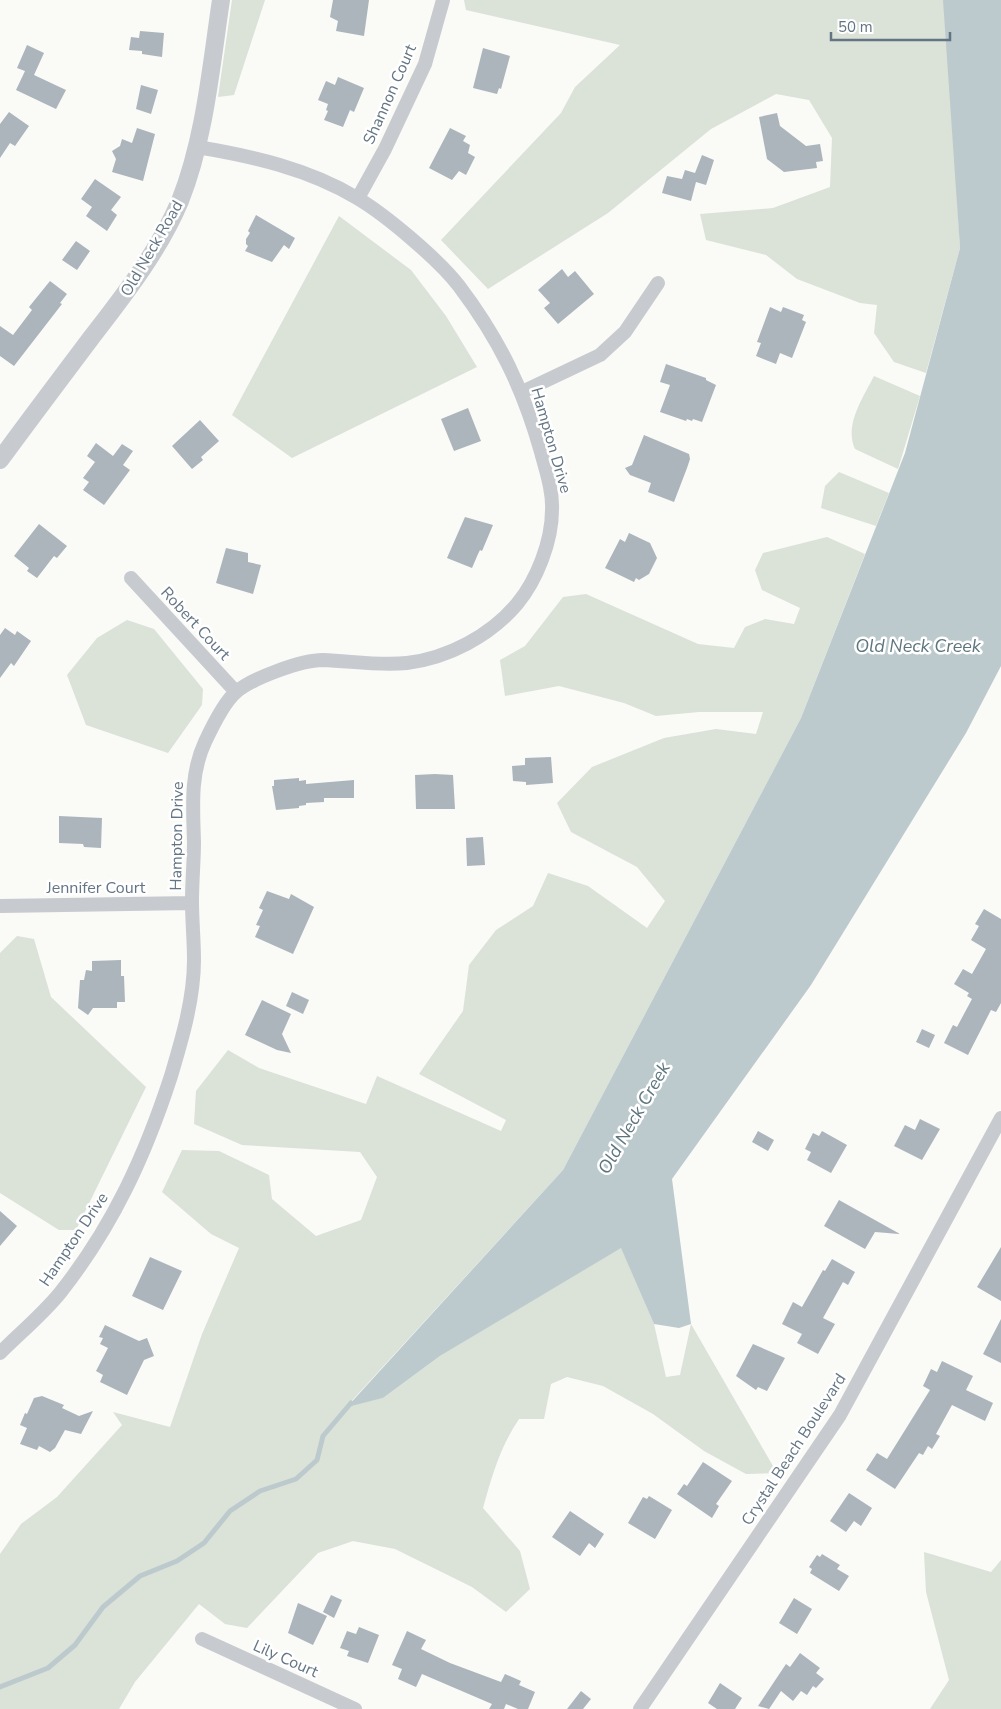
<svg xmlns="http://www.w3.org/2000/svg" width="1001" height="1709" viewBox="0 0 1001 1709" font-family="'Nunito Sans',sans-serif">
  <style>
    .green { fill: #dbe2d8 }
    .water { fill: #bdcacd }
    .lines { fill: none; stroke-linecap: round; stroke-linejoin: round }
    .stream { stroke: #bdcacd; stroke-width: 5 }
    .building { fill: #abb5bb }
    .minor { stroke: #c7cbcf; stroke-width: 14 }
    .tertiary { stroke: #c7cbcf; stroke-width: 18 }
    .labels { text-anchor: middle; stroke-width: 5; stroke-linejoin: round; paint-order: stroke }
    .street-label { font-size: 16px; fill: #637584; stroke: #fff }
    .water-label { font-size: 18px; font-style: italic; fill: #5e757d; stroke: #fff }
  </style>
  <rect width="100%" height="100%" fill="#fafaf7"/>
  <!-- green -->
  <path class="green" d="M232 0H265L234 95 218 97Z
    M464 0H946L960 248 926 373 894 362 874 333 877 305 860 303 797 279 766 255 706 240 700 214 773 208 830 187 832 138 809 100 776 94 711 129 608 213 488 289 441 240 561 113 575 87 620 45 466 10Z
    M339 216 411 270 446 316 477 367 292 458 232 415Z
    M874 376 920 396 898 469 855 449C844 425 863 398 874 376Z
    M839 472 889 493 876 526 821 508 825 486Z
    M827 537 865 554 801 718 563 1170 347 1406 383 1398 440 1356 621 1247 654 1324 666 1377 680 1375 691 1324 777 1473 746 1474 704 1451 653 1414 603 1386 567 1377 551 1384 544 1419H519C500 1447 492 1476 483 1508L520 1551 530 1589 506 1612 472 1587 395 1549 353 1541 318 1553 247 1628 225 1624 199 1604 135 1682 119 1709H0V1554L21 1524 57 1497 122 1425 113 1412 170 1427 202 1334 239 1248 211 1234 162 1192 182 1150 219 1151 269 1175 272 1199 316 1236 361 1220 377 1177 360 1152 242 1145 194 1124 196 1091 228 1050 259 1068 366 1104 377 1076 501 1131 506 1120 419 1074 463 1011 469 965 496 930 533 906 548 873 588 886 647 928 665 901 637 867 571 832 557 803 592 767 664 738 716 729 756 734 763 712H699L656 716 624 703 559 686 505 696 500 660 525 646 563 597 586 594 698 644 734 648 745 627 765 619 794 624 800 608 762 590 755 570 763 553Z
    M127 620 154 629 203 689 202 705 168 753 86 725 67 675 97 638Z
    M17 936 34 939 51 997 146 1087 76 1230H59L0 1193V953Z
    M924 1552 991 1572 1001 1560V1709H930L949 1680 926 1592Z"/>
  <!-- water -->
  <path class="water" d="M943 0H1001V666L966 733 811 985 672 1179 691 1324 679 1328 654 1324 621 1248 440 1356 383 1398 347 1407 563 1170 801 718 905 453 960 248Z"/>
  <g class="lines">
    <!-- stream -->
    <path class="stream" d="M0 1687 48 1668 75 1645 103 1607 140 1576 177 1561 204 1543 230 1511 260 1491 296 1479 317 1460 323 1436 351 1403"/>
  </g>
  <!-- building -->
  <path class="building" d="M333 0H369L364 36 336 31 338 21 330 17Z
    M140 31 164 33 162 57 142 54V51L129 50 131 37 139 38Z
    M27 45 44 53 34 75 66 90 56 109 16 90 25 71 17 68Z
    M483 48 510 56 501 89 499 88 497 94 473 88Z
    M338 77 364 88 354 112 350 110 343 127 324 120 328 111 326 110 328 104 318 100 326 81 335 85Z
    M141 85 158 90 151 114 136 109Z
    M9 112 29 126 15 146 10 143 0 158V124Z
    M777 113 780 126 806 146 820 144 823 161 816 162 817 168 784 172 767 159 759 117Z
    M137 128 155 134 143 181 112 172 116 159 112 151 120 146 122 139 132 143Z
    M450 128 466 136 463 141 470 145 468 153 475 157 466 175 459 171 452 180 429 168Z
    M702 155 714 160 706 185 696 182 691 201 662 193 667 176 682 179 685 170 695 173Z
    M95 179 121 197 111 210 117 215 107 231 86 216 92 207 81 199Z
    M256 215 295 238 289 249 284 245 272 262 245 251 248 246 246 244V239L250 233 248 231Z
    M76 241 90 251 77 270 62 260Z
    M562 269 568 277 575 271 594 294 558 324 544 308 550 303 538 290Z
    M50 281 67 294 60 303 62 304 14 366 0 356V326L13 335 32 310 29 307Z
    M770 307 781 312 783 307 804 315 802 320 806 322 792 358 780 353 776 364 756 356 761 343 757 342Z
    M666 364 706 378V380L716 385 702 422 693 419 692 421 687 419 686 421 660 412 670 385 660 382Z
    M468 408 481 441 454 451 441 419Z
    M200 420 219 441 201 457 203 460 192 469 172 446Z
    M644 435 689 454 690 459 687 468 674 502 648 492 651 483 630 475 625 468 632 465Z
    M96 443 113 456 122 444 133 451 123 465 130 470 104 505 83 490 89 482 83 478 95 462 87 456Z
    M465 517 493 525 482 551 480 550 478 554 472 568 447 558Z
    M39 524 67 546 57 558 54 556 37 578 27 571 29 568 14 556Z
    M629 533 650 543 657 558 649 574 639 580 636 578 634 582 605 568 620 539 625 542Z
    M226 548 248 553V562L261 565 253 594 216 583Z
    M5 628 15 635 17 631 31 641 14 666 11 663 0 678V635Z
    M551 757 553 783 526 785V782L513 781 512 766 525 765V758Z
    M435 774 453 775 455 809H416L415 775Z
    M299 778V781L306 780V784L354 780V798H324V802L306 803V805L299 806V808L276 810 272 786H274V780Z
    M59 816 102 818 101 848 84 847 83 844 59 843Z
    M483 837 485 865 467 866 466 838Z
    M267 891 289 899 291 894 314 907 293 954 255 937 260 926 256 925 263 910 259 908Z
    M984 909 1001 919V1003L996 1012 991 1010 968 1055 944 1043 953 1025 957 1027 972 999 967 996 969 993 954 984 963 969 972 974 986 949 971 940 979 926 975 924Z
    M121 960V976H124L125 1002H117V1008H93L88 1015 78 1008 80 980H84L86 970 92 971V961Z
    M292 992 309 1000 303 1014 286 1006Z
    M262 1000 291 1014 282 1034 291 1053 277 1050 245 1035Z
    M922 1029 935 1035 929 1048 916 1042Z
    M920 1119 940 1129 922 1160 894 1146 905 1125 915 1130Z
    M758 1131 774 1140 768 1151 752 1142Z
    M822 1131 847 1145 831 1173 807 1160 811 1152 805 1149 813 1133 819 1136Z
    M839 1200 900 1234 875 1232 865 1249 824 1226Z
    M0 1211 17 1226 0 1246Z
    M1001 1247V1301L977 1287Z
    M150 1257 182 1271 163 1310 132 1296Z
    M832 1259 855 1272 848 1285 843 1282 823 1318 835 1324 818 1354 797 1343 802 1334 782 1324 793 1302 802 1307 823 1270 825 1271Z
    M1001 1319V1363L983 1354Z
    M105 1325 139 1341 147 1338 154 1356 144 1360 127 1395 100 1382 103 1375 96 1371 108 1348 100 1344 103 1338 99 1337Z
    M753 1344 785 1358 767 1391 758 1387 756 1390 736 1376Z
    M942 1361 973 1376 966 1390 993 1403 985 1421 952 1405 936 1434 940 1436 932 1449 928 1446 923 1455 919 1453 895 1489 866 1470 877 1453 887 1459 930 1390 923 1386 931 1369 937 1372Z
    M42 1396 64 1405 62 1408 79 1416 93 1411 81 1434 65 1430 55 1448 50 1452 39 1446 37 1450 20 1444 27 1428 20 1425 25 1413 27 1414 34 1398Z
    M703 1462 732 1481 716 1504 719 1506 712 1518 677 1494 684 1484 687 1486Z
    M849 1493 872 1508 861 1526 854 1521 846 1532 830 1521Z
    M649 1496 672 1510 655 1539 628 1523 643 1497 647 1499Z
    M570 1511 604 1534 595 1548 589 1543 580 1556 552 1537Z
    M822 1554 840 1565 837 1569 849 1576 839 1591 810 1573 812 1569 809 1567 817 1555 820 1557Z
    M331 1595 342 1600 334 1618 323 1612Z
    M794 1598 812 1609 797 1634 779 1623Z
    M298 1603 327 1616 313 1645 288 1633Z
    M359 1627 379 1635 368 1663 347 1656 349 1651 340 1648 347 1631 356 1634Z
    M407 1631 426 1640 421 1649 450 1663 501 1682 505 1674 521 1681 519 1685 535 1692 528 1709H518L506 1704 504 1709H489L492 1704 422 1674 416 1687 398 1679 402 1669 392 1665Z
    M800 1653 820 1668 816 1673 824 1679 816 1688 813 1686 807 1695 801 1691 793 1701 781 1691 769 1709 758 1706 786 1664 790 1667Z
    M720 1683 742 1698 735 1709H717L708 1703Z
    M581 1691 591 1699 583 1709H567Z"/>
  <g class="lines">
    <!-- minor -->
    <path class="minor" d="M358 198 385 149 425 64 443 0
      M522 392 600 355 625 332 658 283
      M131 578 236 692
      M0 906 192 903
      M0 1353C20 1333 42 1315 60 1293 113 1226 145 1156 171 1076 182 1039 194 999 194 960 194 940 192 921 192 901 192 881 194 861 194 842 193 807 190 774 205 742 212 727 224 702 236 692 253 678 301 660 323 660 351 661 379 666 407 663 448 658 490 636 517 604 537 580 552 541 552 510 553 491 546 471 541 452 523 388 499 339 459 286 439 260 386 215 357 198 309 169 252 156 197 147
      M202 1639 355 1709
      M640 1709 840 1415 1001 1118"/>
    <!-- tertiary -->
    <path class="tertiary" d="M0 460C30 419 61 378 91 338 124 295 159 251 180 201 205 138 211 66 221 0"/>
  </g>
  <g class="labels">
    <!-- street labels -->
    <g class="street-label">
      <text transform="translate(389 94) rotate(-66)" y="6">Shannon Court</text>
      <text transform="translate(151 248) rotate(-60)" y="6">Old Neck Road</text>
      <text transform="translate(552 440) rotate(74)" y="6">Hampton Drive</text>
      <text transform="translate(196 623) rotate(47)" y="6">Robert Court</text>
      <text transform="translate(176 836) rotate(-89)" y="6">Hampton Drive</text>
      <text x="96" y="893">Jennifer Court</text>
      <text transform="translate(73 1239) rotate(-56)" y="6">Hampton Drive</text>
      <text transform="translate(793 1449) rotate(-57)" y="6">Crystal Beach Boulevard</text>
      <text transform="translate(286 1658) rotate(24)" y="6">Lily Court</text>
    </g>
    <!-- water labels -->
    <g class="water-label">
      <text x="918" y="652">Old Neck Creek</text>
      <text transform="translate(634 1118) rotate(-60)" y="6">Old Neck Creek</text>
    </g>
  </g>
  <!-- scale -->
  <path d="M831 32v8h119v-8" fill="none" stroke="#637584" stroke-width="2.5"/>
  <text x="838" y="32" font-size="15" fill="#637584" stroke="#ffffff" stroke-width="4" paint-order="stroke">50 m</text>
</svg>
